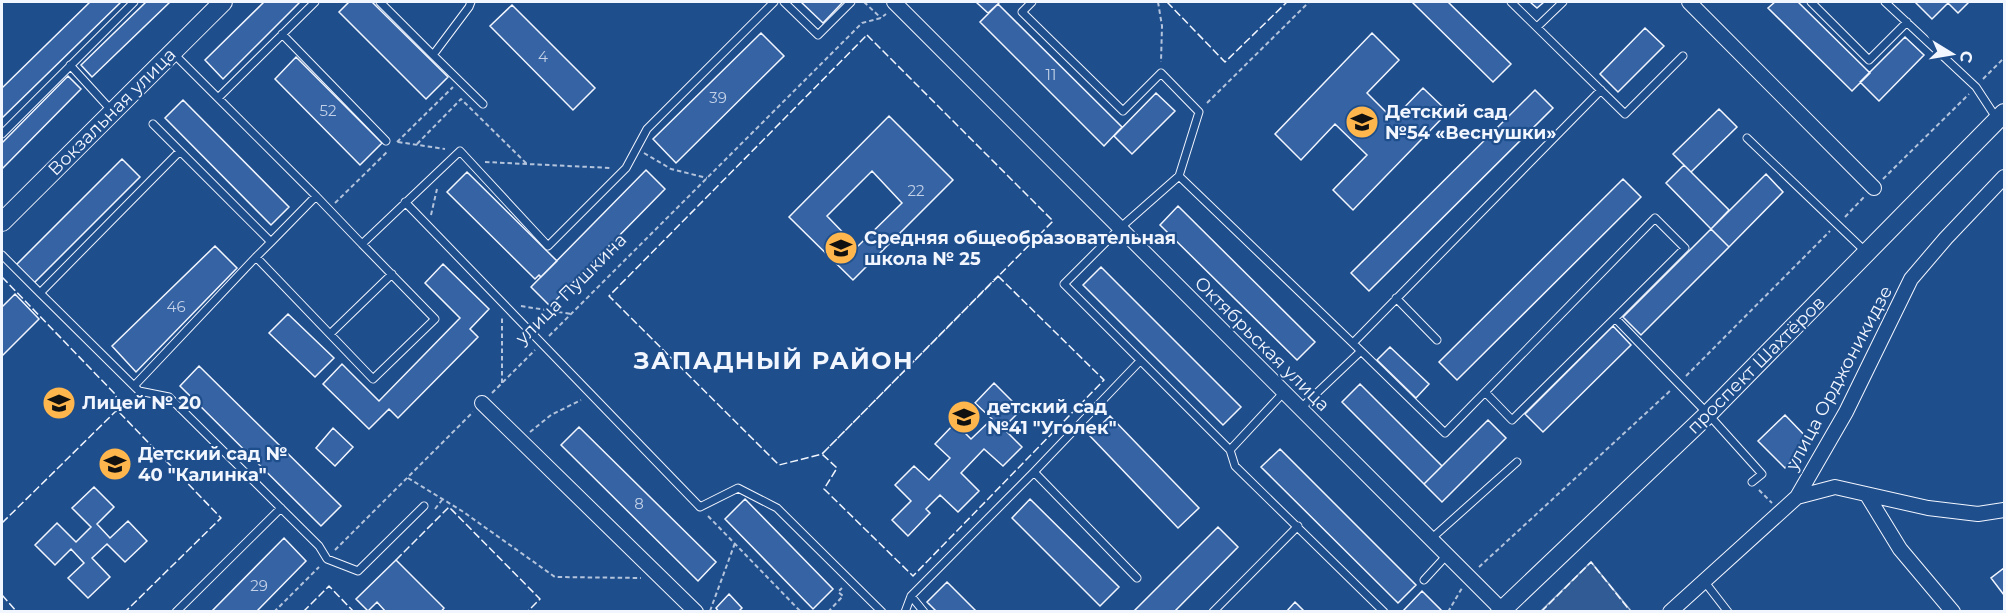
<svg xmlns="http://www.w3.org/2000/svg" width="2006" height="613" viewBox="0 0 2006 613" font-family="Montserrat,sans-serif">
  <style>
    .parking { fill: #305b95; stroke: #a8bbd7; stroke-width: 1.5 }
    .building { fill: #3563a3; stroke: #f2f6ff; stroke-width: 1.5; fill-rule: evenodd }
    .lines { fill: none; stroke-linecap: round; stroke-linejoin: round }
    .lane-casing { stroke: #f2f6ff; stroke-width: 9 }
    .street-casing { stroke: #f2f6ff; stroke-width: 16 }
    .secondary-casing { stroke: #f2f6ff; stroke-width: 20 }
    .path { stroke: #b3c4dc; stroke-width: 2; stroke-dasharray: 4.5 3; stroke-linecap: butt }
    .lane { stroke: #1f4e8c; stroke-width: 7 }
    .street { stroke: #1f4e8c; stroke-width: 14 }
    .secondary { stroke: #1f4e8c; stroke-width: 18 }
    .fence { stroke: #f2f6ff; stroke-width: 1.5; stroke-dasharray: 8 3; stroke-linecap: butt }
    .labels { text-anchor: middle; stroke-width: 4.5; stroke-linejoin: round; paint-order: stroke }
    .number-label { font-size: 15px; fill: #c3d1e8 }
    .street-label { font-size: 18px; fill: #f2f6ff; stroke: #1f4e8c }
    .poi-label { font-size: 18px; font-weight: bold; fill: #f2f6ff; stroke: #1f4e8c; text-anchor: start }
    .district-label { font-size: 24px; font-weight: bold; letter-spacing: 1.5px; fill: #f2f6ff; stroke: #1f4e8c }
  </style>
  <rect width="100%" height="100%" fill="#1f4e8c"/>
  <!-- parking -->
  <path class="parking" d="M1591 562 1631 611H1541Z"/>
  <!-- building -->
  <path class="building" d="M90 2H121L2 118V88Z
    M146 2H170L92 77 81 65Z
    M264 2H300L223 79 205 60Z
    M349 2H372L448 77 426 99 339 12Z
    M801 2H841L842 3 823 23Z
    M976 2H1000L988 13Z
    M1412 2H1448L1511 64 1493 82Z
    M1530 2H1544L1537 8Z
    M1775 2H1798L1870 73 1852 91 1768 8Z
    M1915 2H1969L1958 13 1948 3 1932 19Z
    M998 4 1122 127 1104 146 980 22Z
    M512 5 595 88 573 110 490 26Z
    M1645 28 1664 46 1618 92 1600 74Z
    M761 33 784 56 676 163 653 139Z
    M1372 33 1399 60 1367 93 1393 119 1423 88 1448 112 1353 210 1333 190 1367 155 1335 124 1301 160 1275 134Z
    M1905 37 1924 55 1879 101 1860 82Z
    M296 57 382 143 360 165 275 79Z
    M68 76 81 89 2 169V143Z
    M1535 90 1553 108 1369 291 1351 273Z
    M1156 93 1175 111 1132 154 1114 136Z
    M183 100 289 207 271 225 165 118Z
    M1719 109 1737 127 1691 172 1673 154Z
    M889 116 953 180 853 280 789 217ZM872 171 902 203 857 247 827 216Z
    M122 159 140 177 34 283 16 265Z
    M1684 165 1729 210 1711 229 1666 183Z
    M646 170 665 189 550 306 531 287Z
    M467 172 557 261 541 277 539 275 535 279 447 192Z
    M1766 174 1783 192 1729 247 1711 229Z
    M1623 179 1641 197 1457 380 1439 362Z
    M1178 206 1315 342 1297 360 1160 225Z
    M1711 229 1729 247 1641 335 1623 317Z
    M215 246 237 268 136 372 112 346Z
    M443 264 489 309 470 329 478 337 398 418 389 409 369 429 323 384 342 364 379 401 460 318 425 283Z
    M1101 267 1241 407 1223 425 1083 285Z
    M15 294 39 319 2 356V307Z
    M288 314 334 358 315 377 269 333Z
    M1613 326 1631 345 1543 432 1525 414Z
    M1390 347 1429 384 1416 398 1377 360Z
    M199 366 341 506 321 526 180 386Z
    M994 383 1021 410 1003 428 1022 447 1003 466 984 449 961 473 979 491 958 512 940 495 926 509 930 513 908 536 892 520 911 501 895 485 914 466 929 480 950 458 935 444 955 423 971 439 992 419 975 403Z
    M1360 384 1442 466 1424 484 1342 402Z
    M1785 415 1811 442 1785 468 1758 441Z
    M1110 416 1199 508 1178 528 1090 436Z
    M1488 420 1506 438 1442 502 1424 484Z
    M579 427 716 562 698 581 561 445Z
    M333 428 353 447 335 466 316 448Z
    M1280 449 1416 585 1398 603 1261 467Z
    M94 487 114 507 97 524 110 538 128 521 147 541 125 562 107 544 92 558 110 577 88 598 68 578 84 563 71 549 55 565 35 545 57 523 76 542 91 527 72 508Z
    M745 499 833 589 813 609 725 519Z
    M1030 499 1119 587 1100 606 1012 518Z
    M1218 527 1238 547 1174 612H1133Z
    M284 538 306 561 256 612H211Z
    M396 560 444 608 441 612H386L377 602 368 611 356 599Z
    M2004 568V595L1991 578Z
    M947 582 977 612H937L927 602Z
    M1422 591 1441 610 1440 612H1402Z
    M729 594 742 608 738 612H719L716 608Z
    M1295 602 1305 612H1286Z"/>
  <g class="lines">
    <!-- lane casing -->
    <g class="lane-casing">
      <path id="lane" d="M380 2 433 55 469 7 471 2
        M784 2 818 35 851 2
        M1032 2 1022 12 1123 111 1161 73 1199 112 1179 176 1120 228 1064 284 1230 450 1284 392
        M1511 2 1625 114 1683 56
        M1811 2 1869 60 1907 22
        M1885 2 1976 87 1997 119
        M1537 27 1563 2
        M282 34 386 141
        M174 54 218 98 315 2
        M433 55 483 104
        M70 65 111 110
        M153 124 271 242 316 196 218 98
        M2 134 134 2
        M1747 138 1867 253
        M1179 176 1361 351 1301 408
        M316 196 362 244 460 151 548 246 626 168 647 129 774 2
        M405 202 700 507 738 488 777 508 882 612
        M271 242 256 257 373 379 435 319 362 244
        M2 255 40 293 180 151
        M40 293 139 391 169 397 319 546 327 559 358 571 424 506
        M1396 298 1437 340
        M330 334 392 274
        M1353 343 1601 90
        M1361 351 1445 433 1655 218 1685 248 1615 318 1708 414 1762 474 1752 482
        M134 386 256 257
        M1485 392 1512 420 1615 318
        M1230 450 1235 466 1384 612
        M1034 472 1137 578
        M1431 539 1517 462
        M1424 580 1447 555
        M1704 581 1728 612
        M911 596 924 612
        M176 612 281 508
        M905 612 911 596 1034 472 1140 361
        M1213 612 1298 526"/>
    </g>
    <!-- street casing -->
    <g class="street-casing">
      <path id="street" d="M894 2 1502 610
        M1689 2 1874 188
        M482 403 696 612
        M1867 495 1900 549 1953 612
        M1797 497 1835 487 1928 508 1978 514 2004 510
        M1670 612 1797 497 1846 412 1911 279 1946 238 2004 177"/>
    </g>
    <!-- secondary casing -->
    <g class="secondary-casing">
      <path id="secondary" d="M2 222 223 2
        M1500 612 1708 414 2004 113"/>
    </g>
    <!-- path -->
    <path class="path" d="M864 2 881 18
      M1158 2 1162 26 1161 62
      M1983 79 2004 58
      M1207 103 1309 2
      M397 142 453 87
      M398 142 445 149
      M417 144 461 99 527 164
      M644 153 671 169 707 178
      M485 162 611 168
      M1883 179 1969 94
      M335 203 387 152
      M431 215 437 189
      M1845 217 1864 197
      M521 306 571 314
      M549 336 862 23 881 18 886 14
      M1686 376 1830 231
      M502 383V317
      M492 393 535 350
      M530 432 551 415 581 400
      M408 478 462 511 555 577 641 578
      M1759 490 1772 503
      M435 509 442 500
      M708 516 801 612
      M335 550 473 412
      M1479 567 1671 390
      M710 611 735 543
      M274 612 319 567
      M828 612 843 596 838 592 842 588
      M1448 612 1462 588"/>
    <!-- lane -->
    <use href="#lane" class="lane"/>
    <!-- street -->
    <use href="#street" class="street"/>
    <!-- secondary -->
    <use href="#secondary" class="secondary"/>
    <!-- fence -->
    <path class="fence" d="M1167 2 1225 62 1287 2
      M867 35 1053 221 822 454 779 465 609 296Z
      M998 276 1104 380 913 576 824 489 837 468 822 454Z
      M2 277 116 395 117 410 116 412
      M2 523 117 410 221 518 125 612
      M396 560 449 507 540 599 527 612
      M2 595 17 612
      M303 612 329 586 354 612
      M1541 612 1591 562 1631 612"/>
  </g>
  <!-- icons -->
  <defs>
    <g id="school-disc" transform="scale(1.725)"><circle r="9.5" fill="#ffb74d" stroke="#1f4e8c"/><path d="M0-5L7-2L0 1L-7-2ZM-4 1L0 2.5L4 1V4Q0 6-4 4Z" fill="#111"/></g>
  </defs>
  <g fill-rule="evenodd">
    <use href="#school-disc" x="1362" y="122"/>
    <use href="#school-disc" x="841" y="248"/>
    <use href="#school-disc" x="59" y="403"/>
    <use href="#school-disc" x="964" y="417"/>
    <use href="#school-disc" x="115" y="464"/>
  </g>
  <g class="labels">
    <!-- number labels -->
    <g class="number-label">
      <text x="543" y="62">4</text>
      <text x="1051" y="80">11</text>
      <text x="718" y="103">39</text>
      <text x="328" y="116">52</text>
      <text x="916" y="196">22</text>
      <text x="176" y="312">46</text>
      <text x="639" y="509">8</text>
      <text x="259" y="591">29</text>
    </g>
    <!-- street labels -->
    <g class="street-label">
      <text transform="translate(112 112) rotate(-45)" y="6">Вокзальная улица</text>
      <text transform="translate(571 289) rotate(-45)" y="6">улица Пушкина</text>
      <text transform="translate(1262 344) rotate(45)" y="6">Октябрьская улица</text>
      <text transform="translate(1756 365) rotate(-45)" y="6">проспект Шахтёров</text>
      <text transform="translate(1839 378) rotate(-62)" y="6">улица Орджоникидзе</text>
    </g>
    <!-- poi labels -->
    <g class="poi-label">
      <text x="1385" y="118">Детский сад<tspan x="1385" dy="21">№54 «Веснушки»</tspan></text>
      <text x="864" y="244">Средняя общеобразовательная<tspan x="864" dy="21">школа № 25</tspan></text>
      <text x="82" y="409">Лицей № 20</text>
      <text x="987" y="413">детский сад<tspan x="987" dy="21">№41 "Уголек"</tspan></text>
      <text x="138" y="460">Детский сад №<tspan x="138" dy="21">40 "Калинка"</tspan></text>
    </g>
    <!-- district labels -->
    <g class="district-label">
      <text x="774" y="369">ЗАПАДНЫЙ РАЙОН</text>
    </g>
  </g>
  <!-- border -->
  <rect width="2006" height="613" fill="none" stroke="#f2f6ff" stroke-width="6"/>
  <!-- north arrow -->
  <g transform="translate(1952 54) rotate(101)" stroke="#1f4e8c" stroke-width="4.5" paint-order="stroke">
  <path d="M0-4.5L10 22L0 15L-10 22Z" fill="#f2f6ff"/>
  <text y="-9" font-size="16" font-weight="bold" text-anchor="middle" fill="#f2f6ff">С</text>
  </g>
</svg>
